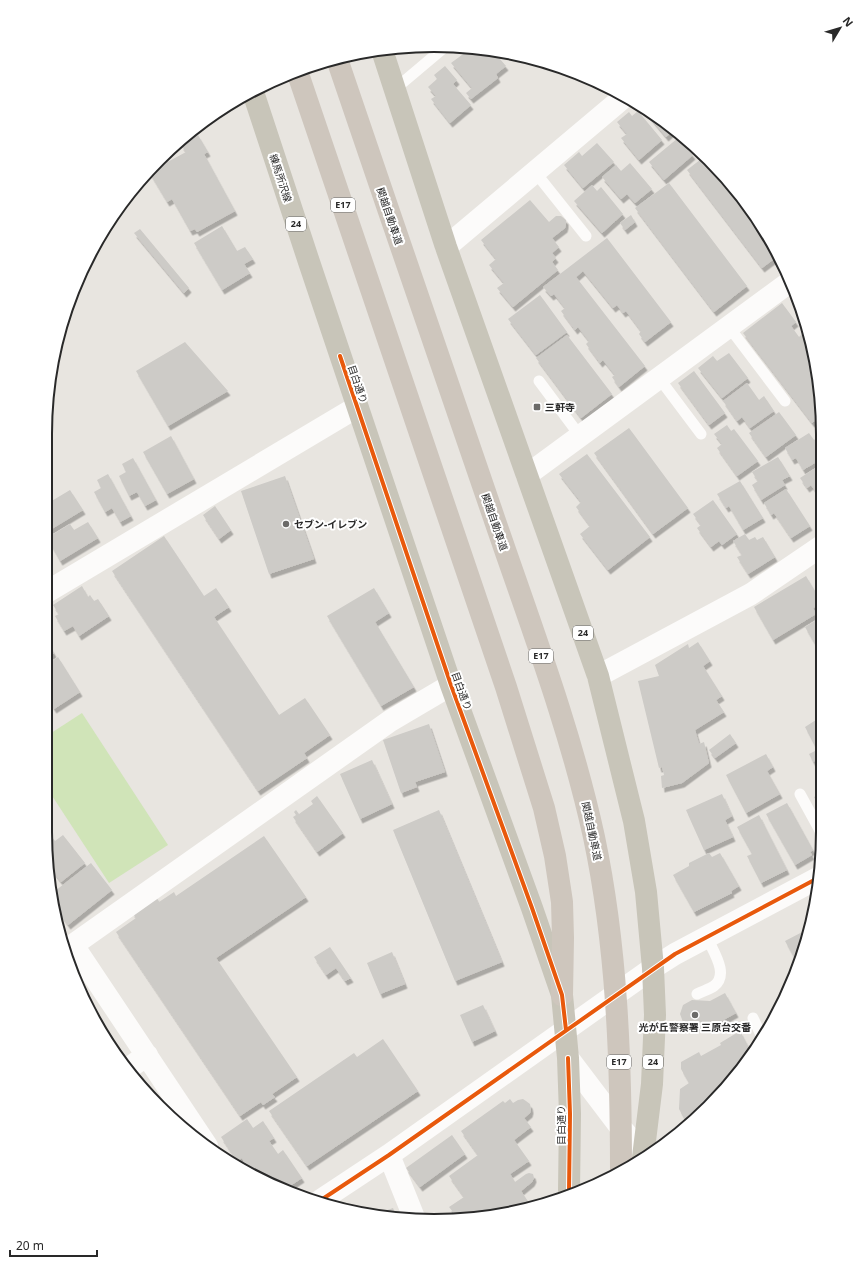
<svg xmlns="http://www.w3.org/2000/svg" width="868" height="1266" viewBox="0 0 868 1266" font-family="'Noto Sans','Noto Sans JP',sans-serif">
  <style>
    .pitch { fill: #d0e4b8 }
    .building { fill: #cdcbc7; filter: url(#shadow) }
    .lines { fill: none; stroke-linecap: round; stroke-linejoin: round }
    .lane { stroke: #fcfbfa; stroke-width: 11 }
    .street { stroke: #fcfbfa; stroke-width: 22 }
    .secondary { stroke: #fcfbfa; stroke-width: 22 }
    .primary { stroke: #c8c5b9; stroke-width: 22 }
    .highway { stroke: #cec6bd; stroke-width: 22 }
    .cycleway-casing { stroke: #fff; stroke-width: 6 }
    .cycleway { stroke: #e8590c; stroke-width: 4 }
    .poi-dot { fill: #6c6b69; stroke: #fff; stroke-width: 1.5 }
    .labels { text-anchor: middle; stroke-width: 4; stroke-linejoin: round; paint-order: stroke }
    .shield { fill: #fff; stroke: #696969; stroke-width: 1 }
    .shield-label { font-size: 9px; font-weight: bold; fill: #292929 }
    .street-label { font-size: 10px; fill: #292929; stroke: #fff }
    .poi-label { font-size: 10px; font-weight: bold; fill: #292929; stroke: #fff; text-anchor: start }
    .rim { fill: none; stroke: #292929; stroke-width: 2 }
  </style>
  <defs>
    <filter id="shadow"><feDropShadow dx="2.5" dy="4.5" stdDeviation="0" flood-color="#0004"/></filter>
  </defs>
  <rect width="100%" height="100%" fill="#e8e5e0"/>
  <!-- pitch -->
  <path class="pitch" d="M82 713 168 845 109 883 45 785V737Z"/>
  <!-- building -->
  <path class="building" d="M470 49 493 51 506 66 496 74 498 78 471 99 466 93 472 88 451 63Z
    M445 66 457 80 453 84 471 105 450 123 431 99 436 96 428 87 437 79 434 75Z
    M643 107 650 110 674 130 666 137 642 108Z
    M638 111 662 140 639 160 621 138 627 134 617 122 629 112 632 116Z
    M198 135 208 152 204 154 235 211 197 232 195 229 190 231 172 199 167 202 149 172 186 152 181 145Z
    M678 138 693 155 664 180 649 162Z
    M597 143 614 162 583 188 564 165 579 152 582 156Z
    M705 156 757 218 778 256 762 268 687 170Z
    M630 163 652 189 635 203 627 194 621 199 602 177 616 165 621 171Z
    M669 183 747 286 714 312 635 208Z
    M592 185 597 191 601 187 623 214 602 233 574 201Z
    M530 200 549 222 556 216H561L566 220V224L565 228 552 238 559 247 552 253 556 258 552 262 558 270 513 307 497 288 504 283 489 265 496 259 481 240Z
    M631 215 635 222 625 230 620 223Z
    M222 226 237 251 245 247 253 259 244 264 250 273 222 290 194 243Z
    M140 229 189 288 184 293 134 233Z
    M607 238 671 322 645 342 639 334 641 331 626 311 623 313 617 305 613 308 583 271 576 277 645 366 619 387 612 377 615 375 603 360 600 363 586 344 589 341 578 327 575 330 561 311 565 308 554 294 551 296 543 287Z
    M540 295 567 332 536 355 508 319Z
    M782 303 796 322 791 326 799 337 804 332 810 340 815 358 821 416 812 423 743 333Z
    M567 335 612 394 581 418 536 358Z
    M185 342 228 391 168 426 136 371Z
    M729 353 748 378 722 398 698 368 713 356 717 361Z
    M694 371 725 413 709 425 678 383Z
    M747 383 759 400 764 396 774 411 750 428 742 417 737 421 723 401Z
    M779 412 796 435 766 457 749 433Z
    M727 425 731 431 734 429 758 461 737 476 717 448 722 444 714 434Z
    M629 428 688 508 653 534 594 453Z
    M809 433 814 440 819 436 823 444V458L803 470 796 458 792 460 785 448Z
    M171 436 194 479 167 494 143 452Z
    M587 454 650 537 608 570 580 534 590 526 576 507 581 502 559 474Z
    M778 457 790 476 782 480 785 485 761 500 752 485 758 481 752 472Z
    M133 458 156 500 145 506 137 492 129 496 119 476 126 472 122 464Z
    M823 466V502L811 485 807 488 800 478 817 467 818 469Z
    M108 474 131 516 120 522 112 508 105 512 94 492 101 488 97 480Z
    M285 476 314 559 269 574 241 491Z
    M740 481 763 518 743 530 729 506 726 508 717 494Z
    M786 489 810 526 791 538 774 513 771 515 764 503Z
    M70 490 83 510 45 533V505Z
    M713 500 737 534 722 545 719 541 711 547 697 528 701 525 693 514Z
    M215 506 231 530 219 539 203 515Z
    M88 522 98 538 60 561 47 538 70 524 74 530Z
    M745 534 749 540 755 537 757 540 763 537 775 557 748 574 737 557 742 555 733 541Z
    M164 536 204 596 216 588 229 607 214 617 279 715 305 698 330 735 304 753 307 758 258 791 112 571Z
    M806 576 822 603 813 608 816 614 773 640 754 607Z
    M82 586 88 597 90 595 94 601 98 599 109 616 79 636 73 626 64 631 55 616 59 614 53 605Z
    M374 588 389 613 375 622 414 687 381 706 327 616Z
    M823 616V658L805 627Z
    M45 631 50 639 47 641 54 653 45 659Z
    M698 642 710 661 703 666 722 696 716 700 724 712 695 730 699 744 704 742 709 763 682 783 662 788 661 776 664 775 662 767 659 768 638 681 659 676 655 665 688 644 689 648Z
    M58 657 80 692 54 709 45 695V666Z
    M819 718 823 725V760L821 757 813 762 809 754 817 750 805 727Z
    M429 724 445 772 415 782 417 787 401 793 383 740Z
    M730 734 736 743 715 758 709 750Z
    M766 754 773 767 767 771 780 794 746 813 726 775Z
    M372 760 392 804 360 819 340 774Z
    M823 792V814L814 797Z
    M722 794 732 816 725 820 733 837 704 850 686 810Z
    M317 796 343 833 317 852 293 817 296 815 294 812 296 810 299 814 313 804 311 801Z
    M787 803 813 850 810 852 812 855 795 865 766 814Z
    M439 810 502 962 455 981 393 830Z
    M759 815 787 870 761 883 747 856 752 854 737 827Z
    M45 828 55 841 63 835 85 863 61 882 51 869Z
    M264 836 306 897 216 958 297 1077 272 1094 275 1097 263 1105 261 1102 240 1116 116 932 136 918 132 912 156 896 159 902 174 892 176 896Z
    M709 853 712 857 720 853 739 886 731 891 732 893 694 912 673 875 689 866V863Z
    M91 863 112 890 68 925 58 911 55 891Z
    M808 929 797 963 785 941Z
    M330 947 351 978 345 981 336 968 326 975 314 957Z
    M392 952 405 984 380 994 367 963Z
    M725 993 736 1013 709 1028 691 1027 683 1022 680 1014 683 1005 692 1000 710 1001Z
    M483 1005 495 1031 472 1042 460 1015Z
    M740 1031 750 1050 709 1107 687 1124 679 1109 680 1089 689 1083 681 1069V1062L699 1052 701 1056 721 1045 720 1043Z
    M383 1039 418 1091 307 1166 269 1111 354 1053 357 1057Z
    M510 1099 513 1103 518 1100 523 1099 526 1101 530 1104 531 1109 530 1113 524 1118 531 1127 514 1140 529 1161 510 1174 515 1182 526 1174 529 1173 533 1174 534 1178 532 1182 521 1191 529 1203 518 1210 510 1213 457 1217 449 1207 464 1197 449 1176 478 1155 461 1131 503 1101 505 1103Z
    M247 1119 253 1128 263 1121 274 1138 269 1141 278 1154 283 1150 302 1178 284 1190 249 1171 242 1158 237 1161 221 1137Z
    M452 1135 465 1154 420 1187 406 1168Z
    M393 1208 397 1218 379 1213Z"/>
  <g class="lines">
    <!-- lane -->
    <path class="lane" d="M395 89 446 46
      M535 172 586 236
      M729 327 785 401
      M659 378 701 434
      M539 381 580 436
      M800 794 823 836
      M697 994C703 991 710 989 714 986 730 974 712 950 707 937
      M753 1018 761 1035"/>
    <!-- street -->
    <path class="street" d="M446 247 624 97
      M527 475 791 281
      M45 593 357 407
      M598 676 751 594 823 545
      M73 945 207 1146
      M65 953 73 945 390 721 451 685
      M129 1068 147 1055
      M389 1155 415 1220
      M321 1200 389 1155 653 968"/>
    <!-- secondary -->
    <path class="secondary" d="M653 968 675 954 818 878
      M568 1058 621 1128 645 1156"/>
    <!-- primary -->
    <path class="primary" d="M382 50 446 247 598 676 634 821 646 892 653 968 655 1015 652 1084 643 1157
      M253 92 309 262 451 685 532 908 562 995 568 1058 570 1114 569 1191"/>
    <!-- highway -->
    <path class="highway" d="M337 59C389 211 440 363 493 515 529 621 570 727 594 837 617 946 621 1060 621 1172
      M297 71 506 687 544 808 555 856 562 902 563 938 562 995"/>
    <!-- cycleway casing -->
    <g class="cycleway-casing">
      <path id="cycleway" d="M340 356 451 685 532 908 562 995 566 1030
        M568 1058 570 1114 569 1191
        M321 1200 389 1155 675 954 818 878"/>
    </g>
    <!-- cycleway -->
    <use href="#cycleway" class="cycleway"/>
  </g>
  <!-- markers -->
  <g class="poi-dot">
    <rect x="533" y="403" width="8" height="8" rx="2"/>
    <circle cx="286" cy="524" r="4"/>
    <circle cx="695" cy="1015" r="4"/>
  </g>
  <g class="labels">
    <!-- shield labels -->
    <g class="shield">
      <rect x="331" y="198" width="24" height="14" rx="3"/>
      <rect x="286" y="217" width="20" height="14" rx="3"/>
      <rect x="573" y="626" width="20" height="14" rx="3"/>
      <rect x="529" y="649" width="24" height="14" rx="3"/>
      <rect x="607" y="1055" width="24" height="14" rx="3"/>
      <rect x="643" y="1055" width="20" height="14" rx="3"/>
    </g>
    <g class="shield-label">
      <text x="343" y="208">E17</text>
      <text x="296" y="227">24</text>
      <text x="583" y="636">24</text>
      <text x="541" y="659">E17</text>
      <text x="619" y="1065">E17</text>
      <text x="653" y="1065">24</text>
    </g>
    <!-- street labels -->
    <g class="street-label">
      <text transform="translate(281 178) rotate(72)" y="4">練馬所沢線</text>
      <text transform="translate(390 216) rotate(71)" y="4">関越自動車道</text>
      <text transform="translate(358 384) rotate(71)" y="4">目白通り</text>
      <text transform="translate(495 522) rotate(71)" y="4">関越自動車道</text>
      <text transform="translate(462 691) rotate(70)" y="4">目白通り</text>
      <text transform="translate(592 831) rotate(78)" y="4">関越自動車道</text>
      <text transform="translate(561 1125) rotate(-90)" y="4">目白通り</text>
    </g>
    <!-- poi labels -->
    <g class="poi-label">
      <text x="545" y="411">三軒寺</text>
      <text x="294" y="528">セブン-イレブン</text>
      <text x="695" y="1031" text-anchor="middle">光が丘警察署 三原台交番</text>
    </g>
  </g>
  <!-- crop -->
  <path d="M0 0H868V1266H0ZM434 52H434A382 382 0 0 1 816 434V832A382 382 0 0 1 434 1214H434A382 382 0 0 1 52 832V434A382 382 0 0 1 434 52Z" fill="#fff" fill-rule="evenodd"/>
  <path class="rim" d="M434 52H434A382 382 0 0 1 816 434V832A382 382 0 0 1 434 1214H434A382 382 0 0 1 52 832V434A382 382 0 0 1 434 52Z"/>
  <!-- north arrow -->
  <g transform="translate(840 28) rotate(52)" stroke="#ffffff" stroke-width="3" paint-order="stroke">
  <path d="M0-3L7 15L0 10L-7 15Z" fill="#292929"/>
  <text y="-6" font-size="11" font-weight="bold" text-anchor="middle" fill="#292929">N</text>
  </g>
  <!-- scale -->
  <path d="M10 1250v6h87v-6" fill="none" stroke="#292929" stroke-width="2"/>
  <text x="16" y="1250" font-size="12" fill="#292929" stroke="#ffffff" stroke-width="3" paint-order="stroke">20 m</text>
</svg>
